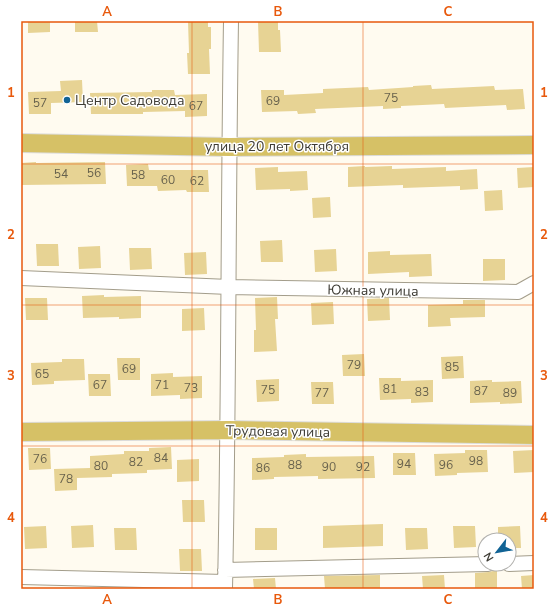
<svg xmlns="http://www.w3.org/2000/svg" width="555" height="610" viewBox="0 0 555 610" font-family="'Nunito Sans',sans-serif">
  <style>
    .building { fill: #e7d394 }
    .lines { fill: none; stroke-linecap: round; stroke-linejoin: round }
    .minor-casing { stroke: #a39d8b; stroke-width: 16 }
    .major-casing { stroke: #dcdcdb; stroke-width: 20 }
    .minor { stroke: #fff; stroke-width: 14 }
    .major { stroke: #d6c166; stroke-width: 18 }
    .grid { fill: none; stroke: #e8590c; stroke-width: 1; stroke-opacity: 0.55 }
    .poi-dot { fill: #116395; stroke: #fff; stroke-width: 1.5 }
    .labels { text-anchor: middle; stroke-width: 3; stroke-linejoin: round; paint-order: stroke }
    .number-label { font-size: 12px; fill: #68624d }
    .poi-label { font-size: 14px; fill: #3e3c35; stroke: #fff; text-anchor: start }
    .street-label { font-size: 14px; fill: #3e3c35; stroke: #fff }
    .neatline { fill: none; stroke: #e8590c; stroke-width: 1.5 }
    .grid-label { font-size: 13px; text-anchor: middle; font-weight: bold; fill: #e8590c }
  </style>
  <rect width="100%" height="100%" fill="#fffbf0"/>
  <!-- building -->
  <path class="building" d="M28 21H50V32L28 33Z
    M75 21H97L98 32H75Z
    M188 21H208V27H211V49H209L210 74H188L187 53H189Z
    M258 21H278V30H280L281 52H259Z
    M82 80 83 102 51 103V114H29L28 92 61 91 60 81Z
    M431 85 432 89 494 86 495 90 523 89 525 109 507 110 506 105 445 108 444 104 401 106V108L383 109V106L315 109 316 113 298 114 297 111 262 112 261 90H284V95L323 93V89L368 87 369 90 413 87V86Z
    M152 90H174L175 95 207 94V116L185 117V111L143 112V114H91L90 93 152 92Z
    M36 162V163L105 162 106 184 21 185V163Z
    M148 164 149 170H208L209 192H187L186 190 158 191 157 186H127L126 165Z
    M365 166V167L392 166V169L446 167V171L477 169 478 189 460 190V186L403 188V185L348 187V167Z
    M278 167V172L307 171 308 190 290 191V189L256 190 255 168Z
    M534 167V187L518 188 517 168Z
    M502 190 503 210 485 211 484 191Z
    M330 197 331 217 313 218 312 198Z
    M282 240 283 262H261L260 241Z
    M36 244H58L59 266H37Z
    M100 246 101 268 79 269 78 247Z
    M129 248H151L152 269 130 270Z
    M336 249 337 271 315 272 314 250Z
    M390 251V255L431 254 432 276 409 277V272L368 274V252Z
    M206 252 207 274 185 275 184 253Z
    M483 259H505V280L483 281Z
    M104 295V297L141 296V318L119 319V317L83 318 82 296Z
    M277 297 278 319H275L277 351 254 352V330H256L255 298Z
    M25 298H47L48 320H26Z
    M389 298 390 320 368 321 367 299Z
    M463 300H485V317L450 318 451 326 428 327V305L463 304Z
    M333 302 334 324 312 325 311 303Z
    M204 308 205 330 182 331V309Z
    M364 354 365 376H343L342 355Z
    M463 356 464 378 442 379 441 357Z
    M117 358H140V380H118Z
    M62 359H84L85 380 54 381V384L32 385 31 363 62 362Z
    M173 373V377L202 376V398L180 399V395L151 396V374Z
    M88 374H110L111 396H89Z
    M379 378H401V381L433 380V402L411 403V399L380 400Z
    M279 379V401L257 402 256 380Z
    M492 380V382L521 381 522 403 500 404V402L470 403V381Z
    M311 382H333L334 404H312Z
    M171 447 172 469 147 470V473L112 474V477L77 478V490L55 491 54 469 90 468V456L124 454V451H149V448Z
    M28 448H50L51 469 29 470Z
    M465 450H487L488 472 457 473V475L435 476 434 454 465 453Z
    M534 450V472L514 473 513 451Z
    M393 453H415L416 475H393Z
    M306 454V457L374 456 375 478 318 479V476L274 477V479L252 480V458L284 457V455Z
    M199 459V481L177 482V460Z
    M182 500H204L205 522H183Z
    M383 524V546L323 548V526Z
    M93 525 94 547 72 548 71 526Z
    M46 526 47 548 25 549 24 527Z
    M453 526H475L476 547 454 548Z
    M520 526 521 548H509V540H498V527Z
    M114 528H136L137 550H115Z
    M255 528H277V550H255Z
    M405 528H427L428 549 406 550Z
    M179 549H201L202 571H180Z
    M496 568H497V589H475V573L489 572 493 571Z
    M380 575V589H325L324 576Z
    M444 575 445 589H423L422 576Z
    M534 575V589H522L521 576Z
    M275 578 276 589H254L253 579Z"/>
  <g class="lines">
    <!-- minor casing -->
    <g class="minor-casing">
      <path id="minor" d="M21 278 229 287 518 292 534 283
        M509 564 534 563
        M225 570 488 564
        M21 577 225 582
        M225 589C229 400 228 210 231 21"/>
    </g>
    <!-- major casing -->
    <g class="major-casing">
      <path id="major" d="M21 143 229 147 534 145
        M21 432 229 430 534 435"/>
    </g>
    <!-- minor -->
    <use href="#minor" class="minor"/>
    <!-- major -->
    <use href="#major" class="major"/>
  </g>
  <!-- grid -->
  <path class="grid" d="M192 21V589M363 21V589M21 164H534M21 305H534M21 446H534"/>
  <!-- markers -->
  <circle class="poi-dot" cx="67" cy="100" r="4"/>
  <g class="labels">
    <!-- number labels -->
    <g class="number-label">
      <text x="391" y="102">75</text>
      <text x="273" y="105">69</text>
      <text x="40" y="107">57</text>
      <text x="196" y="110">67</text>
      <text x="94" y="177">56</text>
      <text x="61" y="178">54</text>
      <text x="138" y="179">58</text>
      <text x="168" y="184">60</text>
      <text x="197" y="185">62</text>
      <text x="354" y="369">79</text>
      <text x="452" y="371">85</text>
      <text x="129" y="373">69</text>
      <text x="42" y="378">65</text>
      <text x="100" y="389">67</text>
      <text x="162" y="389">71</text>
      <text x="191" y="392">73</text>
      <text x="390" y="393">81</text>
      <text x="268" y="394">75</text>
      <text x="481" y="395">87</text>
      <text x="422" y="396">83</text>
      <text x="322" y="397">77</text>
      <text x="510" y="397">89</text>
      <text x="161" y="462">84</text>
      <text x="40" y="463">76</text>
      <text x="476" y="465">98</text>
      <text x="136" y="466">82</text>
      <text x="404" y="468">94</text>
      <text x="295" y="469">88</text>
      <text x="446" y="469">96</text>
      <text x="101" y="470">80</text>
      <text x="329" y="471">90</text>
      <text x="363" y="471">92</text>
      <text x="263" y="472">86</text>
      <text x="66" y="483">78</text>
    </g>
    <!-- poi labels -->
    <g class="poi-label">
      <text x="75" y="105">Центр Садовода</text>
    </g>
    <!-- street labels -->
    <g class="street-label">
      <text x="277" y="151">улица 20 лет Октября</text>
      <text transform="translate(373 290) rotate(1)" y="5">Южная улица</text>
      <text transform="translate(278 431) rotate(1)" y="5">Трудовая улица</text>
    </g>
  </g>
  <!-- border -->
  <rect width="555" height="610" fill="none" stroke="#ffffff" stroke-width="44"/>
  <!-- north arrow -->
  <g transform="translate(497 552) rotate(239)"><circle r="19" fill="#ffffff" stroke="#b2b1ae"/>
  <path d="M0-3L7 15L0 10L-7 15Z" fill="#116395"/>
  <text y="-6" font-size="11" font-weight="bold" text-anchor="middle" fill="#3e3c35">N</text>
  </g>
  <rect x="22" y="22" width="511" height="566" class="neatline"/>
  <g class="grid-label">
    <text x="107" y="16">A</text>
    <text x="278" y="16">B</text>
    <text x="448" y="16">C</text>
    <text x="11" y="97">1</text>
    <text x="544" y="97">1</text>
    <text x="11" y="239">2</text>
    <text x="544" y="239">2</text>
    <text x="11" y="380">3</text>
    <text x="544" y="380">3</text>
    <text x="11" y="522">4</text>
    <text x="544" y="522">4</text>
    <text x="107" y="604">A</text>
    <text x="278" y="604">B</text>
    <text x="448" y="604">C</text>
  </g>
</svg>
